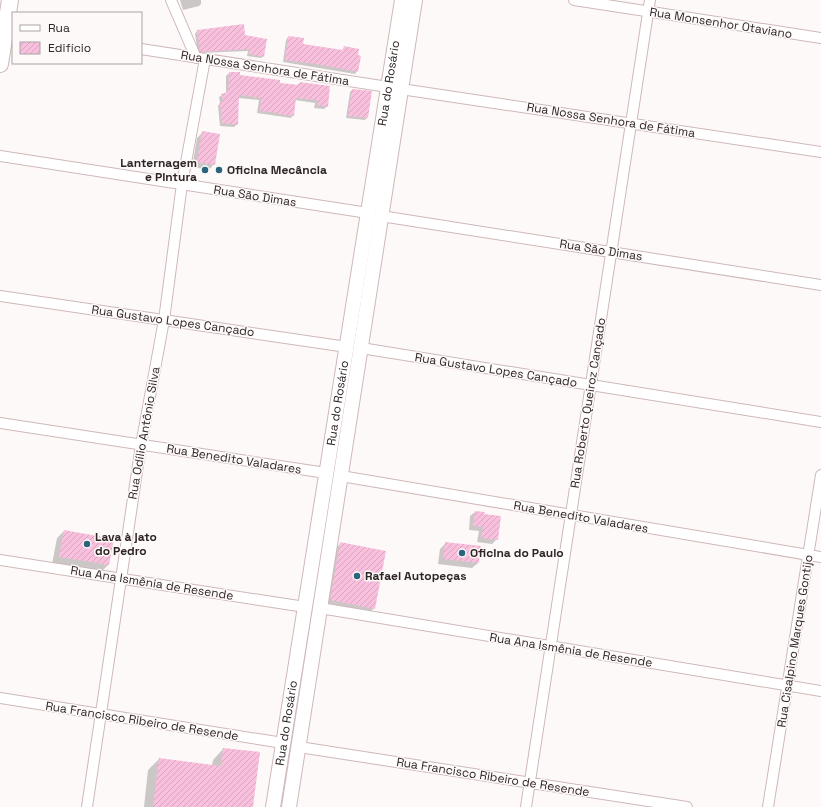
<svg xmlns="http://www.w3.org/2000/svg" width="821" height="807" viewBox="0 0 821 807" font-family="'Space Grotesk',sans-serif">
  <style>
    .shadow { fill: #0003 }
    .building { fill: url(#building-hatch) }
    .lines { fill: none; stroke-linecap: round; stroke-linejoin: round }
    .street-casing { stroke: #cfb8b9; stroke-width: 12 }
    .secondary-casing { stroke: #cfb8b9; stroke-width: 16 }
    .primary-casing { stroke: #cfb8b9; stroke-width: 18 }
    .street { stroke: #fff; stroke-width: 10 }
    .secondary { stroke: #fff; stroke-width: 14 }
    .primary { stroke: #fff; stroke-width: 16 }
    .poi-dot { fill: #2a647d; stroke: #fef9f9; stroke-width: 1.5 }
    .labels { text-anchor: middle; stroke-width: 3; stroke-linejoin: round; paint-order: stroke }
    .street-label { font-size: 12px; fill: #2e2525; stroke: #fef9f9 }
    .poi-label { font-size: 12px; font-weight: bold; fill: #2e2525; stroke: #fef9f9; text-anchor: start }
  </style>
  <defs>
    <pattern id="building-hatch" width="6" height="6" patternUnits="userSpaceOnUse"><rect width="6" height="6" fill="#f9c0dd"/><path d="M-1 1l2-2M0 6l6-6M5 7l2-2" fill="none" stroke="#d6a5be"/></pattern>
  </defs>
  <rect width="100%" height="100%" fill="#fef9f9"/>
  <!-- shadow -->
  <path class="shadow" d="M180 0H201V4L199 6 183 10Z
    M197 31 244 36 263 56 261 58 247 56 248 51 198 53 195 34Z
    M288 37 302 44 342 51 344 47 357 71 355 74 283 62 286 40Z
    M229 73 279 84 297 85 300 83 327 106 324 109 314 108 315 103 295 100 293 115 291 118 257 113 259 100 238 98 237 124 234 127 220 126 218 106 220 103 219 97 226 93V76Z
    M352 90 367 118 365 120 346 118 350 92Z
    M203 132 214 164 209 170 192 167 197 138Z
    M475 512 497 539 492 544 477 542 479 531 469 530 470 516Z
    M64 531 113 539 108 565 101 572 52 564 57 538Z
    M446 543 478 563 472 568 438 564 440 549Z
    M340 544 374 608 363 619 319 611 329 555Z
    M223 749 252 807H144L148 770 159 759 212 766 213 760Z"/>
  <!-- building -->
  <path class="building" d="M244 24 245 35 267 39 264 57 249 54 250 49 200 52 197 30Z
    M288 36 304 38 303 44 343 50 344 46 359 49 358 55 361 56 358 72 316 64 285 60Z
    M229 72H240V75L280 80V83L299 85 300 82 330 86 328 107 317 105V100L296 98 294 116 278 114V113L260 111 261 98 239 95 238 125 222 123 220 102H224L221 94 228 92Z
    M352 89 372 91 368 118 348 116Z
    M202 131 220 134 215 165 197 162Z
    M475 511 485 512 484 514 501 516 498 540 481 538 483 527 473 526Z
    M64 530 114 539 109 565 59 557Z
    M340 542 386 551 375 609 330 600Z
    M445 542 481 546 479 563 443 559Z
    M223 748 260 752 253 807H153L159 758 221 766Z"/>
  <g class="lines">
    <!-- street casing -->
    <g class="street-casing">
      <path id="street" d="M171 0 196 58
        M574 0 821 38
        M141 49 388 87
        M401 89 821 152
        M0 156 368 213
        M381 216 821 285
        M0 296 347 347
        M361 348 821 422
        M0 423 326 473
        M341 476 821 557
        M0 560 305 607
        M320 608 821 691
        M0 698 283 743
        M299 747 687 807
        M87 807 141 445 164 320 182 184 205 59
        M526 807 650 0
        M768 807 821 475"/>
    </g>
    <!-- secondary casing -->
    <g class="secondary-casing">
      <g id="secondary">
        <path id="s1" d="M273 807 402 0"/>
        <path d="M289 807 415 0"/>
      </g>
    </g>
    <!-- primary casing -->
    <g class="primary-casing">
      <path id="primary" d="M0 64 10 0"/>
    </g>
    <!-- street -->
    <use href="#street" class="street"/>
    <!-- secondary -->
    <use href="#secondary" class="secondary"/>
    <!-- primary -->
    <use href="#primary" class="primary"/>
  </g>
  <!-- markers -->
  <g class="poi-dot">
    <circle cx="205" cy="170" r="4"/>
    <circle cx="219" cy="170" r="4"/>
    <circle cx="87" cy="544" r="4"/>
    <circle cx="462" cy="553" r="4"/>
    <circle cx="357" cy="576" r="4"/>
  </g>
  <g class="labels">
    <!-- street labels -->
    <g class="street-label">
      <text transform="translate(721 23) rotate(9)" y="4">Rua Monsenhor Otaviano</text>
      <text transform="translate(265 68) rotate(9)" y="4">Rua Nossa Senhora de Fátima</text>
      <text dy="4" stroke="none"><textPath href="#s1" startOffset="733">Rua do Rosário</textPath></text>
      <text transform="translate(611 120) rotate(9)" y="4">Rua Nossa Senhora de Fátima</text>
      <text transform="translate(255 196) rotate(9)" y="4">Rua São Dimas</text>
      <text transform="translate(601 250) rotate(9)" y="4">Rua São Dimas</text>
      <text transform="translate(173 321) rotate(8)" y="4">Rua Gustavo Lopes Cançado</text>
      <text transform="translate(496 370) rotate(9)" y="4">Rua Gustavo Lopes Cançado</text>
      <text dy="4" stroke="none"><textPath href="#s1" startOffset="409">Rua do Rosário</textPath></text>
      <text transform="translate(588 403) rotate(-81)" y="4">Rua Roberto Queiroz Cançado</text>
      <text transform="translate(144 433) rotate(-80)" y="4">Rua Odílio Antônio Silva</text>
      <text transform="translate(234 459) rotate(9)" y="4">Rua Benedito Valadares</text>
      <text transform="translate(581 517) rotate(10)" y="4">Rua Benedito Valadares</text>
      <text transform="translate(152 583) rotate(9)" y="4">Rua Ana Ismênia de Resende</text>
      <text transform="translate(795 641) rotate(-81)" y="4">Rua Cisalpino Marques Gontijo</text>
      <text transform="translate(571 650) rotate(9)" y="4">Rua Ana Ismênia de Resende</text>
      <text transform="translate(142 721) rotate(9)" y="4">Rua Francisco Ribeiro de Resende</text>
      <text dy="4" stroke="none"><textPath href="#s1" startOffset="85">Rua do Rosário</textPath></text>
      <text transform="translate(493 777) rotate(9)" y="4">Rua Francisco Ribeiro de Resende</text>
    </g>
    <!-- poi labels -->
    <g class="poi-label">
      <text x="197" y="167" text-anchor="end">Lanternagem<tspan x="197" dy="14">e Pintura</tspan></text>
      <text x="227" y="174">Oficina Mecância</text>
      <text x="95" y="541">Lava à jato<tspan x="95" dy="14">do Pedro</tspan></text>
      <text x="470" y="557">Oficina do Paulo</text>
      <text x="365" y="580">Rafael Autopeças</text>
    </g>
  </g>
  <!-- legend -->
  <rect x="12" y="12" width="130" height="52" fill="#fef9f9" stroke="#aba4a4"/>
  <rect x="20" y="25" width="20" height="6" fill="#ffffff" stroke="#aba4a4"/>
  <text x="48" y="32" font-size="12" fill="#2e2525">Rua</text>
  <rect x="20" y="42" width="20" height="12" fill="url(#building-hatch)" stroke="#aba4a4"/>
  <text x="48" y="52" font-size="12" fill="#2e2525">Edifício</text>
</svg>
